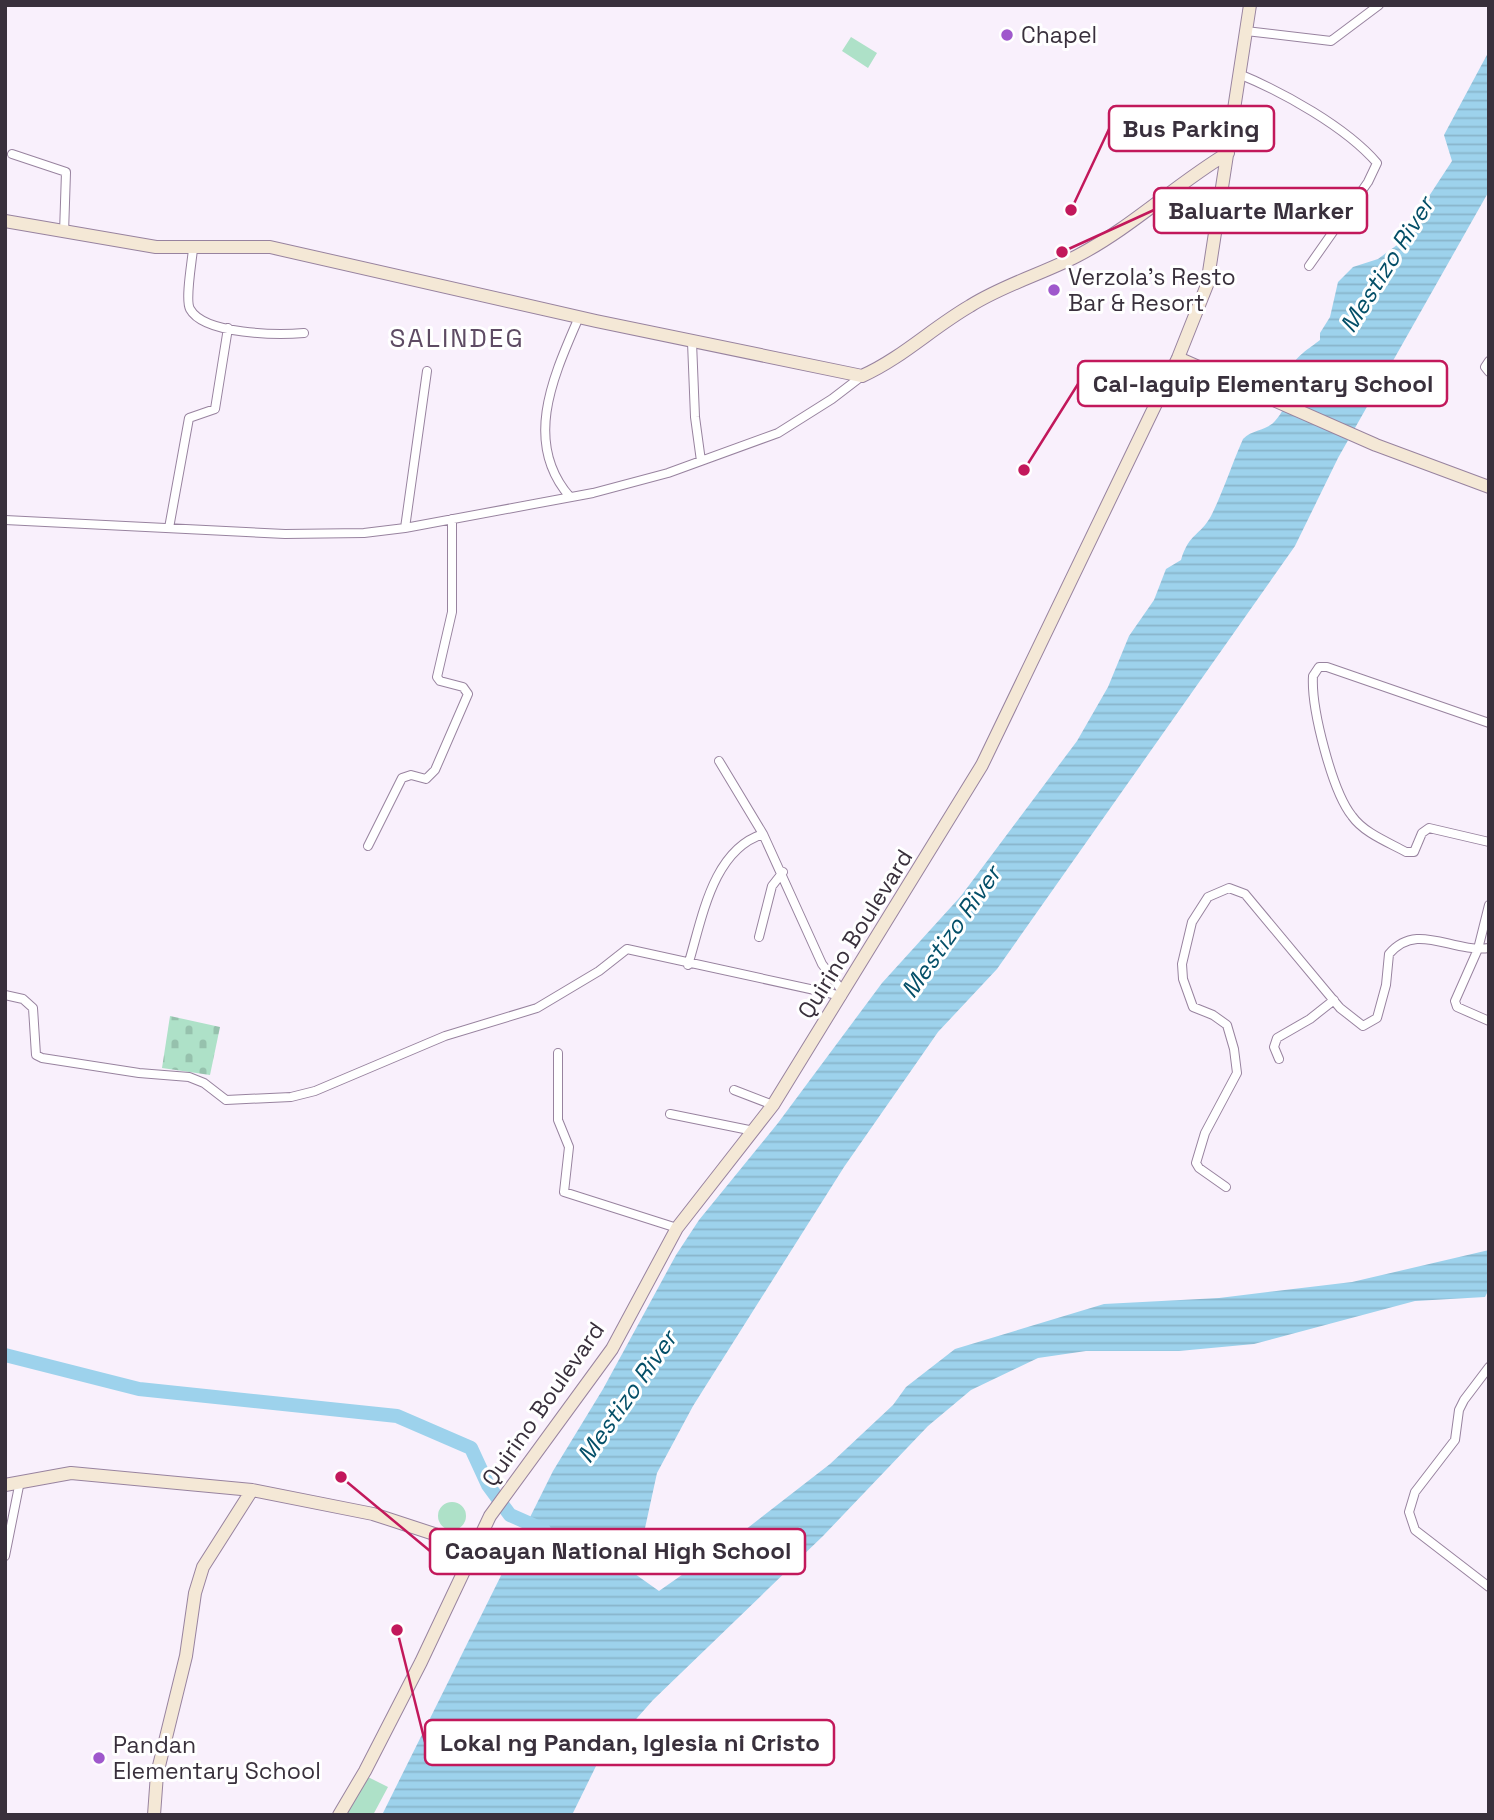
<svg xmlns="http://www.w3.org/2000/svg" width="1494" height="1820" viewBox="0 0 1494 1820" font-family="'Space Grotesk',sans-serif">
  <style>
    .cemetery { fill: url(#cemetery-stones) }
    .green { fill: #aee1c8 }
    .water { fill: url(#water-rules) }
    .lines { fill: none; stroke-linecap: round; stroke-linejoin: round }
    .river { stroke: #9dd2ec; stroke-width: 14 }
    .street-casing { stroke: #98839f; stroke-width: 10 }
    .secondary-casing { stroke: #98839f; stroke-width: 14 }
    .street { stroke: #fff; stroke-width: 8 }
    .secondary { stroke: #f4e8d6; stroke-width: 12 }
    .poi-dot { fill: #9f58cc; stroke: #fff; stroke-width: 2.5 }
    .labels { text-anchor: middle; stroke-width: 6; stroke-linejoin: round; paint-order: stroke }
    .poi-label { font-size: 23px; fill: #39303c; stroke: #fff; text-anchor: start }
    .street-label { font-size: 23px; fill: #39303c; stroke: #fff }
    .water-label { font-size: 24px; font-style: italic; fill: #044f68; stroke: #fff }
    .quarter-label { font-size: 26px; letter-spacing: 2px; fill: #5e4b64; stroke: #fff }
    .leader { fill: none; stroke: #c2185b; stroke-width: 2.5 }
    .callout-dot { fill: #c2185b; stroke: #fff; stroke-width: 2.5 }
    .callout { fill: #fff; stroke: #c2185b; stroke-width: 2.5 }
    .callout-label { font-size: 24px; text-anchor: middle; font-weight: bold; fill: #39303c }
  </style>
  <defs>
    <pattern id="cemetery-stones" width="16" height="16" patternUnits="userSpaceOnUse" patternTransform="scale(1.75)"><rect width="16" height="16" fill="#aee1c8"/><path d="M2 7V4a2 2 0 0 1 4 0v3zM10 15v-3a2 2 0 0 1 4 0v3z" fill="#96c1ad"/></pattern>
    <pattern id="water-rules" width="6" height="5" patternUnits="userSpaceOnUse" patternTransform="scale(1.75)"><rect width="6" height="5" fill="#9dd2ec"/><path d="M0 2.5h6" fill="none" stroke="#88b5cb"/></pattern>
  </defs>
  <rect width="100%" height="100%" fill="#f9f0fc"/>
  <!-- cemetery -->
  <path class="cemetery" d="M170 1016 220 1027 210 1075 162 1068Z"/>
  <!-- green -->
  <path class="green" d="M851 37 877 53 868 68 842 51Z
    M438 1516a14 14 0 1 1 28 0a14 14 0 1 1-28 0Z
    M368 1777 388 1787 373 1815H345Z"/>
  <!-- water -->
  <path class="water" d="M1489 51V191L1338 458 1295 546 997 969 938 1032 844 1167 693 1406 657 1473 635 1574 659 1591 736 1537 830 1464 893 1405 906 1387 955 1349 1104 1304 1219 1298 1352 1282 1489 1250V1289L1485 1297 1415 1301 1254 1344 1179 1351H1086L1038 1358 971 1390 928 1426 823 1536 653 1700 598 1762 572 1815H382L553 1471 603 1389 676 1255 699 1220 778 1123 882 983 961 896 1077 741 1108 687 1129 636 1154 600 1166 569 1181 560C1189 533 1200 536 1211 516 1223 492 1232 464 1243 439 1253 429 1265 432 1275 421 1291 404 1285 387 1290 370 1294 357 1310 348 1320 340V333L1330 317 1338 282 1353 267 1378 259 1397 245 1452 161 1444 135Z"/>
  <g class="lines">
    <!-- river -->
    <path class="river" d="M5 1355 139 1389 397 1416 471 1448 488 1485 510 1515 544 1530"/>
    <!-- street casing -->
    <g class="street-casing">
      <path id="street" d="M1246 31 1331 41 1379 5
        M1239 74C1283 92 1346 127 1377 163L1368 182 1309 266
        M12 154 66 172 64 233
        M193 249C192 261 185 300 190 309 204 335 279 335 304 333
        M692 342 695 417 701 461
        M1489 361 1485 367 1489 372
        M570 497C522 442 554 375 579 317
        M5 520 285 534 364 533 405 528 593 493 668 473 778 433 832 399 862 376
        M169 528 189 418 215 409 228 328
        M405 528 427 371
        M1489 723 1327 667H1319L1313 676C1311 708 1332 791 1352 816 1364 833 1388 842 1406 852H1414L1422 833 1429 828 1489 842
        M719 761 763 834 822 964 843 992
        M368 846 402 778 411 775 426 779 435 770 468 694 463 687 440 681 437 677 452 612V519
        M1489 905 1478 949 1455 1001 1457 1007 1489 1021
        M759 937 772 886 783 872
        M688 965C702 920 712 850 763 834
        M5 995 23 999 33 1008 36 1055 42 1058 139 1073 189 1077 204 1083 226 1100 291 1097 315 1091 445 1036 537 1008 599 971 627 949 842 996
        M558 1053V1120L569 1147 564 1192 677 1228
        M1279 1059 1274 1047 1277 1038 1310 1019 1334 1000
        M734 1090 773 1105
        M670 1114 754 1131
        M1226 1187 1199 1168 1196 1163 1205 1133 1237 1073 1234 1049 1227 1025 1213 1015 1193 1007 1183 979 1182 964 1192 922 1208 897 1229 888 1245 894 1340 1008 1363 1026 1377 1018 1386 985 1389 954C1417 921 1451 953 1489 948
        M1489 1367 1464 1400 1459 1410 1455 1440 1415 1492 1409 1512 1415 1530 1489 1587
        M5 1556 20 1481"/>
    </g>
    <!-- secondary casing -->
    <g class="secondary-casing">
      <path id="secondary" d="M5 221 156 247H270L596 321 862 376C902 358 932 328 970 306 1003 285 1042 274 1077 256 1131 228 1176 184 1228 153
        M1178 358 1376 445 1489 487
        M5 1485 71 1473 252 1490 373 1514 474 1547
        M154 1815 157 1774 186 1656 195 1593 203 1567 252 1490
        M339 1815 365 1771 421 1662 490 1516 612 1349 677 1228 773 1105 982 765 1178 358 1207 285 1250 5"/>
    </g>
    <!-- street -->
    <use href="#street" class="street"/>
    <!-- secondary -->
    <use href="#secondary" class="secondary"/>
  </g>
  <!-- markers -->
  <g class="poi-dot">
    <circle cx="1007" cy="35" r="7"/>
    <circle cx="1054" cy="290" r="7"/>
    <circle cx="99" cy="1758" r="7"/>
  </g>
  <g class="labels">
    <!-- poi labels -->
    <g class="poi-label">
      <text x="1021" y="43">Chapel</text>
      <text x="1068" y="285">Verzola's Resto<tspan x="1068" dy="26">Bar &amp; Resort</tspan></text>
      <text x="113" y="1753">Pandan<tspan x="113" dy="26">Elementary School</tspan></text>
    </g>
    <!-- street labels -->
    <g class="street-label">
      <text transform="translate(855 934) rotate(-58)" y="8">Quirino Boulevard</text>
      <text transform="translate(543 1404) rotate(-55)" y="8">Quirino Boulevard</text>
    </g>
    <!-- water labels -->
    <g class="water-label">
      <text transform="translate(1387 265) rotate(-58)" y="8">Mestizo River</text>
      <text transform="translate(951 932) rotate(-55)" y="8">Mestizo River</text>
      <text transform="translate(627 1397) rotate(-55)" y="8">Mestizo River</text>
    </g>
    <!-- quarter labels -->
    <g class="quarter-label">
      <text x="457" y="347">SALINDEG</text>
    </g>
  </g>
  <!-- callouts -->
  <path class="leader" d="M1071 210L1109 129M1062 252L1154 210M1024 470L1078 384M341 1477L430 1551M397 1630L425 1742"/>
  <g class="callout-dot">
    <circle cx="1071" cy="210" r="7"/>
    <circle cx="1062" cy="252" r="7"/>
    <circle cx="1024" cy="470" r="7"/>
    <circle cx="341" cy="1477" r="7"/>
    <circle cx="397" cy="1630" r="7"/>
  </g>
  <g class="callout">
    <rect x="1109" y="106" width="165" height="45" rx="7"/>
    <rect x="1154" y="188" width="213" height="45" rx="7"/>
    <rect x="1078" y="361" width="369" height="45" rx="7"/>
    <rect x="430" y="1529" width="375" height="45" rx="7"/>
    <rect x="425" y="1720" width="409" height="45" rx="7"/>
  </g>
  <g class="callout-label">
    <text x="1191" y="137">Bus Parking</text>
    <text x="1261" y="219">Baluarte Marker</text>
    <text x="1263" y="392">Cal-laguip Elementary School</text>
    <text x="618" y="1559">Caoayan National High School</text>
    <text x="630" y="1751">Lokal ng Pandan, Iglesia ni Cristo</text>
  </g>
  <!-- border -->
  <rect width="1494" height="1820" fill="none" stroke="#39303c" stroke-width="14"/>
</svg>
